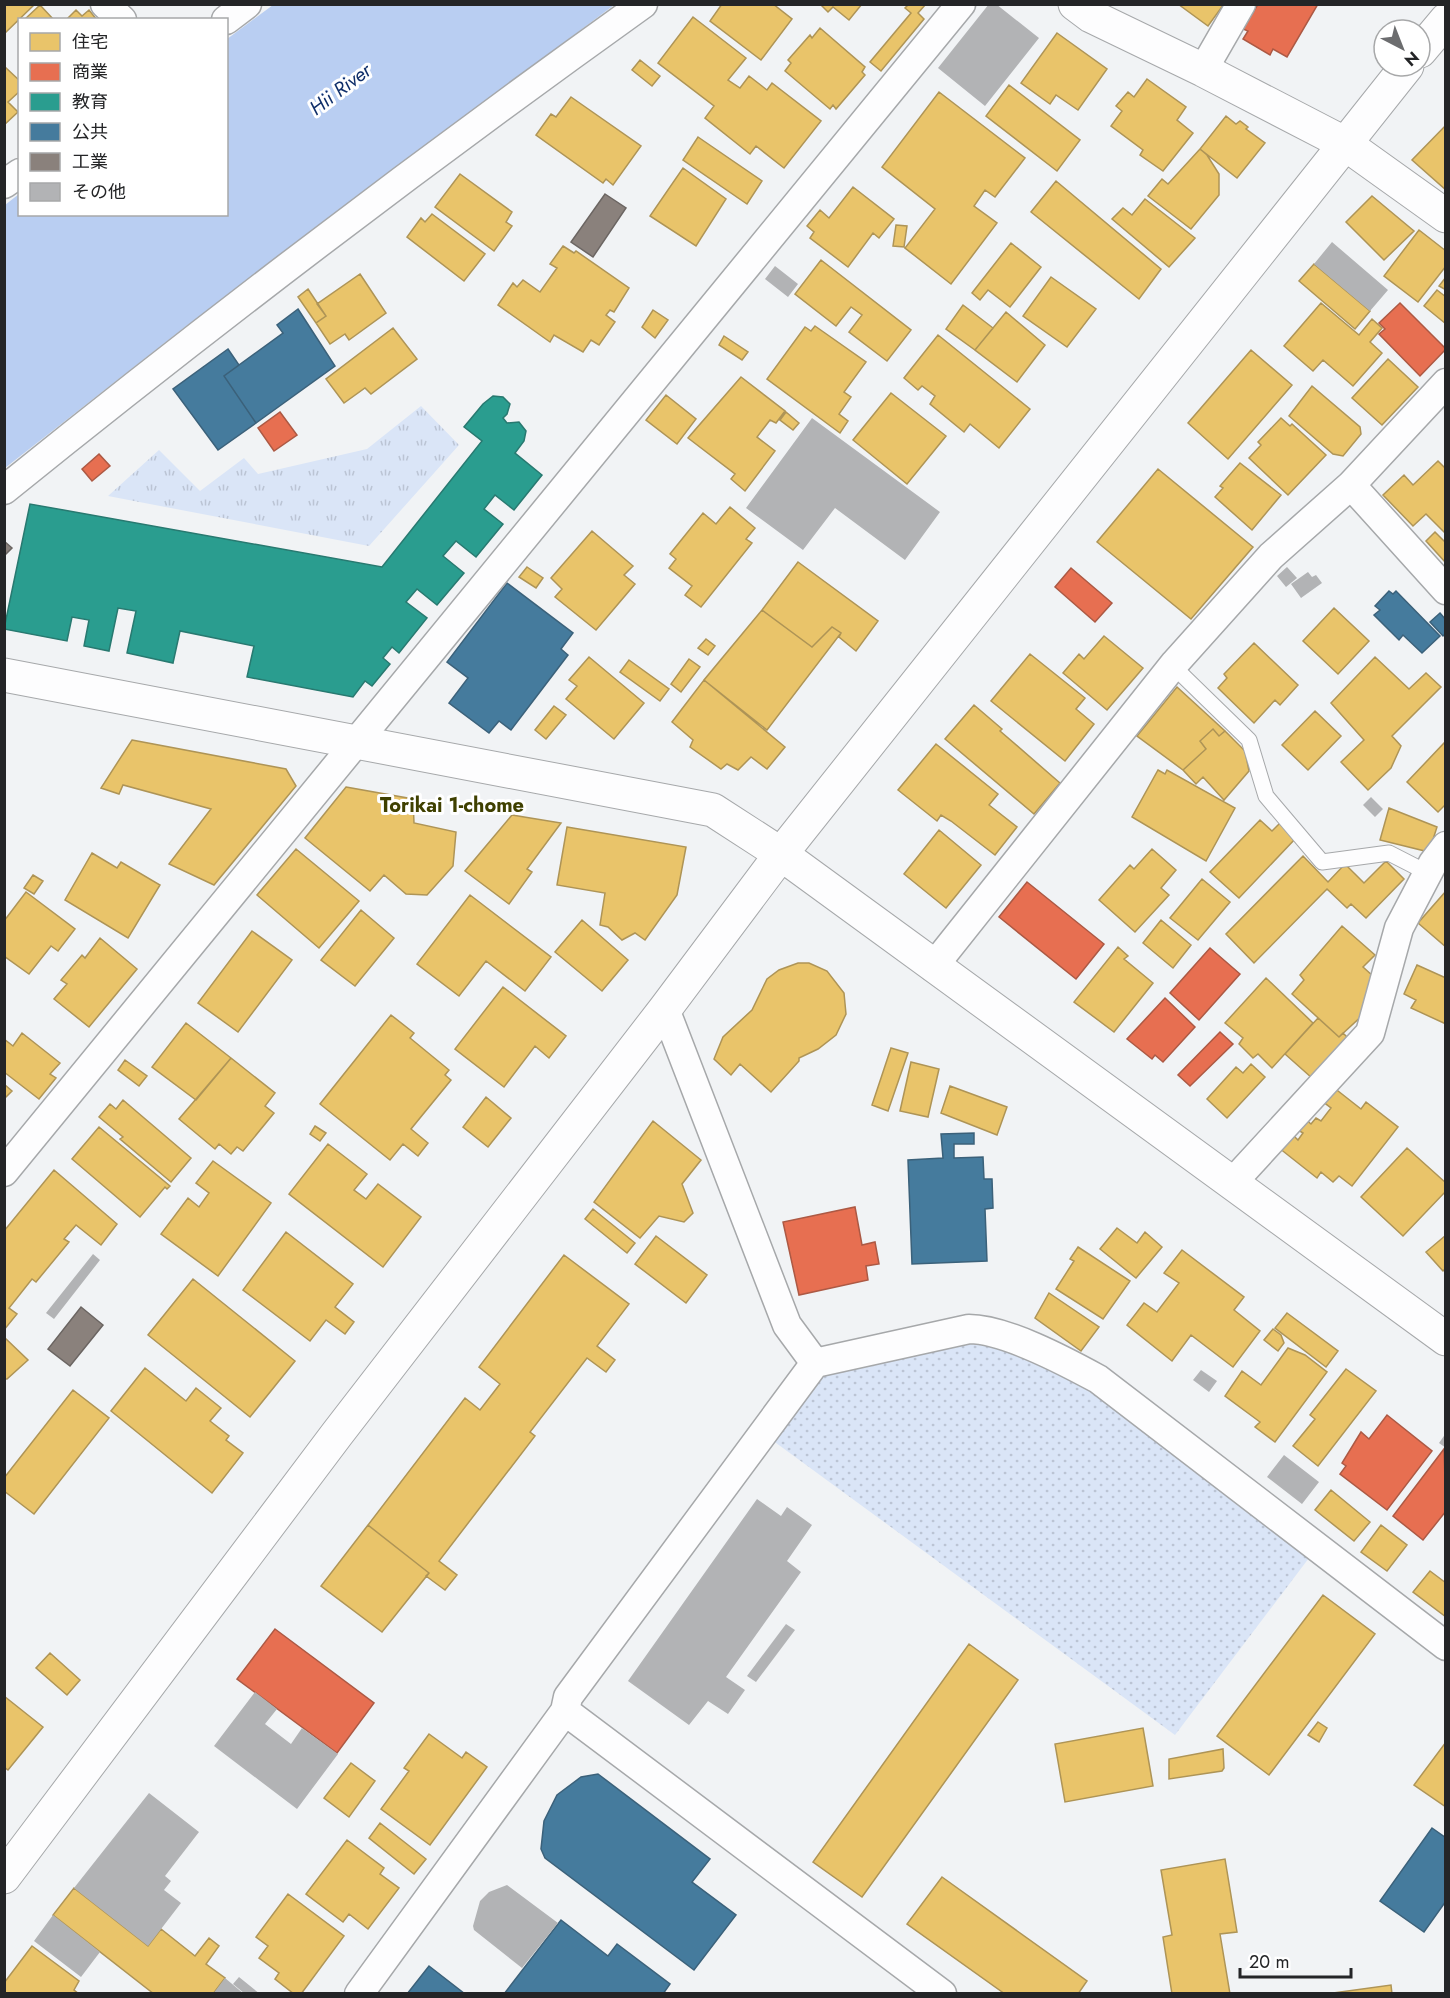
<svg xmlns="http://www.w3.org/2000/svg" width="1450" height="1998" viewBox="0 0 1450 1998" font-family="Jost,'Noto Sans JP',sans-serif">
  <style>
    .grass { fill: url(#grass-dots) }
    .park { fill: url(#park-tufts) }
    .water { fill: #b9cef2 }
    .homes { fill: #e9c46a; stroke: #ae9456; stroke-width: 1.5 }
    .shops { fill: #e76f51; stroke: #ac5944; stroke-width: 1.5 }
    .schools { fill: #2a9d8f; stroke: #287970; stroke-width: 1.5 }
    .public { fill: #457b9d; stroke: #3b617a; stroke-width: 1.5 }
    .industry { fill: #8a817c; stroke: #6b6562; stroke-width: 1.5 }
    .building { fill: #b2b3b5 }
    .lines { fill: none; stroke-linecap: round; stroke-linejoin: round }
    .lane-casing { stroke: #a6a8aa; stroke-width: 17 }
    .street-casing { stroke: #a6a8aa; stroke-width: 31 }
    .secondary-casing { stroke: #a6a8aa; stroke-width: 35 }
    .lane { stroke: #fdfdfe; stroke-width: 15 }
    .street { stroke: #fdfdfe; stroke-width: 28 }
    .secondary { stroke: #fdfdfe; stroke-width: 33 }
    .labels { text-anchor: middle; stroke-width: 6; stroke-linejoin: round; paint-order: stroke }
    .water-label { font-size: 20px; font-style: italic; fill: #102f6a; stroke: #fff }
    .neighbourhood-label { font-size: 20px; font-weight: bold; fill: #3f4000; stroke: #fff }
  </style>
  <defs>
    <pattern id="grass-dots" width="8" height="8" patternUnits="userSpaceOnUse" patternTransform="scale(1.5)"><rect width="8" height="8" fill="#dae5f7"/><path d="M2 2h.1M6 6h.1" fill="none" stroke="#bbc4d4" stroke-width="1.8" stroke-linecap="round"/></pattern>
    <pattern id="park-tufts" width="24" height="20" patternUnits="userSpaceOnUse" patternTransform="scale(1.5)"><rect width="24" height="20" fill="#dae5f7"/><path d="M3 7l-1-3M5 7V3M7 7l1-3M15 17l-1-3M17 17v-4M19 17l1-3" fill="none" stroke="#bbc4d4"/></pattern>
  </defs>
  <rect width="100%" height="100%" fill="#f1f3f5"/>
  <!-- grass -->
  <path class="grass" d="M983 1337 1068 1374 1312 1554 1175 1735 772 1440 820 1374Z"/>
  <!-- park -->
  <path class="park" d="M421 406 459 445 369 546 108 496 159 450 200 491 244 458 258 474 367 449Z"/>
  <!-- water -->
  <path class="water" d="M273 5H614L185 327 5 468V205L19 194 20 214H226L227 39Z"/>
  <!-- homes -->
  <path class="homes" d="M4 4H35L4 34Z
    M722 4H773L792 19 761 60 710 21Z
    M820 4H862L849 20 833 7 828 12Z
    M909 4H926L918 13 924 19 881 71 870 62 911 13 905 8Z
    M1178 4H1224L1208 26Z
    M40 5 54 20H24Z
    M76 10 82 16 89 10 97 20H66Z
    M693 17 746 58 728 80 740 88 749 76 767 90 772 83 821 121 784 168 756 146 750 154 705 118 714 106 658 63Z
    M820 28 865 67 862 72 865 75 836 109 833 105 830 109 785 71 791 63 788 60 810 35 812 38Z
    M1057 33 1107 69 1078 110 1056 95 1050 104 1021 83Z
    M640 60 660 76 652 86 632 70Z
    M4 66 20 81V91L8 102 18 112 4 125Z
    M1147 79 1186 107 1177 120 1193 133 1163 171 1140 155 1143 150 1111 126 1122 111 1116 106 1128 92 1134 97Z
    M1009 85 1080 140 1057 171 986 116Z
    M939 92 1025 158 995 197 985 190 974 206 997 223 951 284 905 248 935 209 882 167Z
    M571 97 641 146 613 185 606 179 603 183 536 135 551 114 556 117Z
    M1226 116 1236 124 1240 121 1248 127 1246 129 1265 143 1237 178 1200 149Z
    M1446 125V190L1412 160Z
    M698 137 762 181 747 204 683 160Z
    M1200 149 1207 155 1219 174V195L1191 229 1148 196 1162 179 1168 184Z
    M683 168 726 199 696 246 650 216Z
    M460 174 512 212 506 222 512 226 494 251 435 207Z
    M1056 181 1161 269 1139 299 1031 212Z
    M853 187 894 219 879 238 873 233 848 267 810 238 814 232 807 226 820 210 829 218Z
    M1372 196 1414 231 1384 260 1346 222Z
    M1145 199 1195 238 1169 267 1112 219 1123 208 1132 215Z
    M432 214 485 254 464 281 407 237 421 218 425 222Z
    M896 225 907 226 904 247 893 246Z
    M1419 230 1446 251V266L1418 302 1384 276Z
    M1011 243 1041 267 1010 307 988 290 980 300 972 293Z
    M563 246 574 253 576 251 629 288 614 312 610 310 606 315 615 322 599 345 591 340 583 352 554 335 550 342 498 305 513 283 517 287 523 280 540 292 557 268 550 264Z
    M821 260 911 330 887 361 849 332 862 315 851 307 836 326 795 294Z
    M1314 264 1370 311 1355 329 1299 281Z
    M360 274 386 313 349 340 345 334 330 344 316 323 326 316 317 304Z
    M1051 277 1096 309 1067 347 1023 316Z
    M1446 277V290L1439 286Z
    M308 289 326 316 316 323 298 297Z
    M1437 290 1446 297V324L1424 306Z
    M1321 303 1359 335 1372 319 1382 328 1370 342 1382 353 1353 386 1323 360 1313 371 1284 346Z
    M963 305 993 328 975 350 946 329Z
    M653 310 668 320 655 338 642 327Z
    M1006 312 1045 345 1017 382 975 350Z
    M815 326 866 362 844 392 851 397 839 414 848 421 840 433 767 379 805 327 811 331Z
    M393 328 417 359 371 394 365 388 344 403 326 379Z
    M938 335 1030 409 999 448 970 424 964 432 930 404 935 396 922 386 918 390 904 378Z
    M724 336 748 352 742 360 719 345Z
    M1251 350 1292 385 1228 459 1188 423Z
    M1388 359 1418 387 1382 425 1352 398Z
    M741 377 785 411 776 423 770 420 757 437 775 451 745 491 731 479 735 474 688 438Z
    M1312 386 1360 427 1361 434 1343 456 1333 454 1289 416Z
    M891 393 946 436 907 484 853 440Z
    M666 395 696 419 677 444 646 420Z
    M786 412 799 423 793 430 780 420Z
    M1281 418 1290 426 1292 424 1326 455 1288 495 1249 458 1261 445 1258 442Z
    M1438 461 1446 469V534L1426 514 1413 526 1383 495 1404 475 1413 485Z
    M1240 463 1281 495 1252 530 1215 497 1223 488 1220 486Z
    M1158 469 1253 547 1191 619 1097 542Z
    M730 507 755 528 746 539 752 543 701 607 685 595 692 586 669 568 676 559 670 554 703 513 716 524Z
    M592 531 633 566 624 575 635 584 596 630 555 597 562 589 551 578Z
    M1435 532 1446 543V563L1426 541Z
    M798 562 878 621 856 651 839 637 841 633 832 627 812 647 762 610Z
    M527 567 543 578 536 588 519 577Z
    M1334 608 1369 641 1338 674 1303 641Z
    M762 610 812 647 832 627 841 633 767 730 704 680Z
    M1104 636 1143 668 1107 710 1063 673 1079 654 1084 659Z
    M706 639 715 646 708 655 698 648Z
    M1254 643 1298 685 1280 705 1275 700 1254 723 1218 688 1227 678 1224 674Z
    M1030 654 1085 698 1076 709 1094 724 1065 761 991 701Z
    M589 657 644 703 614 739 566 699 577 686 569 680Z
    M1375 657 1409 689 1426 673 1441 687 1392 736 1401 746 1391 768 1368 790 1341 762 1364 740 1331 703Z
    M689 659 700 667 681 692 671 684Z
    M629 660 669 689 660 701 620 672Z
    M704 680 785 747 767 769 751 757 738 770 727 764 721 769 690 747 693 740 672 722Z
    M1177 687 1225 731 1219 736 1213 729 1200 741 1206 749 1183 770 1137 736Z
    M974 705 1002 729 1000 731 1060 783 1034 814 945 739Z
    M554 706 566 715 546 739 535 730Z
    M1315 711 1341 736 1308 770 1282 745Z
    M1213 729 1219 736 1225 731 1245 751 1249 771 1224 800 1203 777 1196 784 1183 770 1206 749 1200 741Z
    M132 740 286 769 296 786 214 885 169 864 211 809 123 785 119 794 101 788Z
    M1446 741V804L1438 812 1407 782Z
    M936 744 998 794 989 805 1017 827 995 855 951 821 941 815 937 821 898 790Z
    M1158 770 1165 774 1167 770 1235 808 1206 861 1132 817Z
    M346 787 413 799 414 823 456 832 453 866 427 895 406 894 384 875 370 891 305 838Z
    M1389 808 1437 827 1429 852 1380 840Z
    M512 815 561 823 527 869 532 872 509 904 465 871Z
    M1260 820 1272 831 1281 822 1296 838 1239 898 1210 872Z
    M567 827 686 847 677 895 645 940 635 933 622 940 608 927 600 925 605 893 557 885Z
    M939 830 981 865 946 908 904 874Z
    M296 849 359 901 319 948 257 895Z
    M1152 849 1176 870 1161 888 1169 895 1135 932 1099 900 1130 865 1134 869Z
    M92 853 117 868 121 862 160 885 128 938 65 900Z
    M1303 856 1328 882 1345 864 1364 883 1386 861 1404 879 1366 918 1351 904 1347 908 1327 889 1254 963 1226 934Z
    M33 875 43 881 34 894 24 888Z
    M1202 879 1230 902 1198 940 1170 918Z
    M1446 891V947L1418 923Z
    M26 892 75 929 58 951 51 946 29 974 4 956V921Z
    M470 895 551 957 525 991 486 961 459 996 417 964Z
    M361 910 394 938 355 986 321 960Z
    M582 920 628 960 602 991 555 952Z
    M1161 920 1191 945 1173 968 1143 943Z
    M1342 926 1375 955 1363 967 1374 977 1365 1013 1339 1037 1292 994 1304 980 1300 975Z
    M252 931 292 960 238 1032 198 1003Z
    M100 938 137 969 89 1027 54 999 67 984 61 980 82 955 85 958Z
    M1118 947 1128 956 1124 959 1153 983 1114 1032 1074 1002Z
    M798 963H809L827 971 844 993 846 1014 836 1035 818 1049 799 1058V1061L771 1092 740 1064 731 1075 714 1059 723 1037 752 1010 767 979 779 970Z
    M1417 965 1446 978V1024L1411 1008 1416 1000 1404 994Z
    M1266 978 1313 1023 1272 1068 1258 1054 1253 1058 1239 1044 1243 1038 1225 1023Z
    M503 987 566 1036 549 1058 535 1046 504 1087 455 1049Z
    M391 1015 414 1033 410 1038 449 1070 445 1075 451 1080 411 1129 428 1143 418 1156 403 1144 390 1160 320 1104Z
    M1318 1018 1339 1037 1343 1033 1348 1038 1312 1078 1285 1054Z
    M186 1023 231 1058 196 1100 152 1067Z
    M22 1033 60 1063 50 1074 56 1078 39 1099 4 1072V1039L13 1046Z
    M891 1048 908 1053 888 1111 872 1105Z
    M231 1058 275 1093 265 1106 274 1113 243 1151 237 1147 231 1154 219 1144 215 1149 179 1119Z
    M125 1060 147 1076 139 1086 118 1070Z
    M911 1062 939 1069 928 1117 900 1111Z
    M1251 1064 1265 1077 1227 1118 1207 1099 1236 1067 1243 1073Z
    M4 1084 12 1091 4 1099Z
    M950 1086 1007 1107 997 1135 941 1113Z
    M1333 1087 1361 1109 1366 1102 1398 1127 1352 1186 1339 1176 1333 1182 1321 1172 1317 1178 1279 1148 1291 1133 1298 1140 1303 1133 1295 1128 1304 1118 1311 1124 1316 1118 1321 1121 1331 1108 1322 1101Z
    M486 1097 511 1118 488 1147 463 1127Z
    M123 1100 191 1158 171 1182 120 1139 123 1137 99 1117 110 1104 116 1109Z
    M653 1121 701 1160 682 1184 693 1213 684 1222 659 1216 640 1238 594 1202Z
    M315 1126 326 1133 320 1141 310 1134Z
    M99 1127 170 1186 167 1189 165 1187 140 1217 72 1159Z
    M328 1144 367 1174 354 1190 366 1199 378 1184 421 1217 383 1267 289 1194Z
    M1407 1148 1446 1183V1191L1403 1236 1361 1197Z
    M213 1161 271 1203 218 1276 161 1234 188 1198 199 1207 209 1193 196 1183Z
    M54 1170 117 1224 101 1245 76 1225 64 1239 69 1242 36 1282 32 1279 9 1308 17 1314 4 1330V1231Z
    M593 1209 635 1243 627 1253 585 1219Z
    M1117 1228 1137 1243 1145 1232 1162 1247 1136 1278 1100 1249Z
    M286 1232 353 1284 335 1307 354 1322 345 1334 326 1320 310 1341 243 1290Z
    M1446 1235V1268L1443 1271 1426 1252Z
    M656 1236 707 1275 686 1303 635 1264Z
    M1078 1247 1130 1281 1103 1319 1056 1289 1074 1261 1070 1259Z
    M1182 1250 1244 1297 1234 1310 1260 1331 1233 1367 1191 1335 1172 1361 1127 1325 1144 1303 1157 1312 1179 1283 1164 1273Z
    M564 1255 629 1304 597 1346 615 1360 606 1372 587 1358 530 1432 535 1436 439 1561 457 1575 445 1590 426 1576 429 1573 368 1525 465 1398 480 1410 500 1384 479 1367Z
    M193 1279 295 1361 250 1417 148 1335Z
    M1049 1293 1099 1327 1081 1351 1035 1318Z
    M1287 1313 1338 1351 1326 1367 1275 1328Z
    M1273 1329 1281 1335 1284 1343 1278 1351 1264 1340Z
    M4 1337 28 1360 7 1379H4Z
    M1288 1348 1305 1355 1327 1372 1275 1442 1255 1427 1260 1422 1225 1396 1242 1371 1261 1385Z
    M145 1368 186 1401 196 1388 221 1408 210 1421 229 1436 226 1440 243 1453 212 1493 111 1411Z
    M1346 1369 1376 1391 1318 1466 1293 1446 1315 1419 1310 1415Z
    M73 1390 109 1418 34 1514 4 1491V1478Z
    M1331 1490 1370 1522 1354 1541 1315 1510Z
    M368 1525 429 1573 382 1632 321 1586Z
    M1381 1525 1407 1545 1387 1571 1361 1552Z
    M1430 1571 1446 1583V1617L1413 1592Z
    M1323 1595 1375 1634 1269 1775 1217 1736Z
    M969 1644 1018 1680 862 1897 813 1862Z
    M50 1653 80 1680 67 1695 36 1668Z
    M4 1696 43 1727 8 1770 4 1767Z
    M1318 1722 1327 1728 1319 1742 1308 1735Z
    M1143 1728 1153 1786 1065 1802 1055 1744Z
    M429 1734 462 1758 466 1752 487 1767 430 1845 381 1809 409 1771 404 1768Z
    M1446 1742V1807L1414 1785Z
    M1223 1749 1224 1768 1222 1771 1169 1779V1759Z
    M351 1763 375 1781 349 1817 324 1798Z
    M380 1823 426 1859 414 1874 369 1838Z
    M347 1840 384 1868 380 1874 399 1888 368 1929 349 1914 343 1922 306 1894Z
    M1225 1859 1237 1932 1220 1934 1230 1994H1172L1163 1937 1172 1935 1161 1870Z
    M942 1877 1087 1981 1078 1994H1005L907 1924Z
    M74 1888 148 1946 161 1929 195 1956 209 1938 219 1946 206 1964 225 1978 213 1994H154L53 1915Z
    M288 1894 344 1936 301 1994H294L275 1979 279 1973 259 1958 268 1946 256 1937Z
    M32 1946 79 1981 74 1990 79 1994H4V1983Z
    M1391 1985 1392 1994 1333 1993Z"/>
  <!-- shops -->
  <path class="shops" d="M1258 4H1318L1287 57 1273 49 1270 55 1243 39 1248 31 1243 29Z
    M1400 303 1446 349 1420 376 1379 334 1385 329 1379 323Z
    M280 412 297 435 274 451 258 428Z
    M99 454 110 466 92 481 82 469Z
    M1071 568 1112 603 1095 622 1055 587Z
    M1027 882 1104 944 1076 979 999 917Z
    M1210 948 1240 974 1199 1020 1170 993Z
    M1165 998 1195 1027 1163 1062 1155 1055 1152 1059 1127 1039Z
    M1220 1032 1233 1044 1190 1086 1178 1075Z
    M855 1207 862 1245 875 1242 879 1264 866 1266 868 1280 799 1295 783 1222Z
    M1387 1415 1432 1451 1387 1510 1340 1474 1346 1466 1342 1463 1361 1432 1369 1439Z
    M1444 1449 1446 1511 1423 1540 1393 1516Z
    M275 1629 374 1703 337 1753 237 1679Z"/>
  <!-- schools -->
  <path class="schools" d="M493 396 503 397 510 404 507 414 503 418 507 423 519 422 526 431 524 441 515 453 542 475 514 510 495 495 484 509 503 524 476 557 456 541 443 556 464 573 437 605 417 589 406 602 427 618 399 653 392 647 383 658 390 664 372 686 365 681 353 697 247 677 254 646 180 631 173 663 127 653 136 611 118 608 109 651 84 646 89 620 72 617 67 641 4 629 30 504 382 567 482 441 464 427 483 404Z"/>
  <!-- public -->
  <path class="public" d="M298 309 335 366 256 423 224 376 283 333 277 325Z
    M228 349 239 365 224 376 256 423 218 450 173 389Z
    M507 583 573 633 561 649 568 655 511 730 499 721 489 733 449 703 468 678 447 662Z
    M1389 591 1393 594 1396 591 1440 636 1422 653 1403 635 1399 640 1374 615 1380 610 1375 606Z
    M1440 613 1446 620V633L1443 636 1430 622Z
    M974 1133V1144H954V1158L983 1157 984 1179H992L993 1208 985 1209 987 1261 912 1264 908 1160 943 1158 941 1134Z
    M598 1774 710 1859 692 1882 736 1915 694 1970 545 1858 541 1849 544 1821 557 1795 581 1777Z
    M1432 1828 1446 1838V1901L1424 1932 1380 1901Z
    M561 1920 608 1956 617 1944 670 1984 663 1994H504Z
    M429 1966 465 1994H407Z"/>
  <!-- industry -->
  <path class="industry" d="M605 194 626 208 593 257 571 242Z
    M4 541 12 548 4 556Z
    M81 1307 103 1325 70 1366 48 1349Z"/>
  <!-- building -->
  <path class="building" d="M989 4H996L1039 38 985 106 938 68Z
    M1332 242 1388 290 1370 311 1314 264Z
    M775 266 798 284 788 297 765 279Z
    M812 418 940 512 905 560 835 508 803 550 746 508Z
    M1287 567 1297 578 1286 587 1277 576Z
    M1308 572 1312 577 1316 575 1322 583 1301 598 1291 584Z
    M1371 797 1383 809 1375 817 1363 805Z
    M93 1254 100 1260 54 1319 46 1313Z
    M1201 1370 1217 1381 1209 1392 1193 1380Z
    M1446 1433V1448L1439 1443Z
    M1284 1455 1319 1482 1302 1504 1267 1477Z
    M757 1499 781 1516 787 1507 812 1525 787 1561 801 1572 726 1677 745 1690 728 1714 708 1701 689 1725 628 1681Z
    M786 1624 795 1630 756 1682 747 1676Z
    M255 1692 277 1709 265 1724 291 1744 302 1728 338 1754 297 1809 214 1746Z
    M149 1793 199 1832 165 1876 171 1881 164 1890 181 1903 148 1946 74 1888Z
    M507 1885 558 1923 522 1968 474 1930 473 1926 480 1901 489 1892Z
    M53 1915 100 1952 81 1977 34 1941Z
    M239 1977 260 1994H245L233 1984Z
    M225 1978 244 1994H213Z"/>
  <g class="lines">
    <!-- lane casing -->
    <g class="lane-casing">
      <path id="lane" d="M1173 666 1249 740 1266 796 1322 862 1389 853 1428 873"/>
    </g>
    <!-- street casing -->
    <g class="street-casing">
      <path id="street" d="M105 4 122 20
        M226 20 247 4
        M1203 70 1241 4
        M4 184 20 173
        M1351 485 1446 590
        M4 490C212 322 425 160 643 4
        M933 967 1175 663 1271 556 1351 485 1446 383
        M665 1009 787 1325 815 1363 969 1329C1005 1329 1065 1361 1098 1379L1446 1646
        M4 1172 961 4
        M1232 1183 1370 1033 1399 928 1433 863 1446 846
        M565 1711 568 1697 815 1363
        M359 1994 565 1711 942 1994"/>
    </g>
    <!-- secondary casing -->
    <g class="secondary-casing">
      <path id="secondary" d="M1075 4 1091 16 1203 70 1344 143 1446 216
        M1420 51 1446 20
        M4 675 713 810 781 854 1446 1339
        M4 1877 337 1434 665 1009 781 854 1407 66"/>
    </g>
    <!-- lane -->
    <use href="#lane" class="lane"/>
    <!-- street -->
    <use href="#street" class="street"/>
    <!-- secondary -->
    <use href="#secondary" class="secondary"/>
  </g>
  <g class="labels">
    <!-- water labels -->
    <g class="water-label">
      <text transform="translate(340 89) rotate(-37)" y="7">Hii River</text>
    </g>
    <!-- neighbourhood labels -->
    <g class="neighbourhood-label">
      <text x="452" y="812">Torikai 1-chome</text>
    </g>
  </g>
  <!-- border -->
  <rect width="1450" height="1998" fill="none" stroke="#242527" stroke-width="12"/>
  <!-- legend -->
  <rect x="18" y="18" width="210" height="198" fill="#ffffff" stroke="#a7a8a9" stroke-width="1.5"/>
  <rect x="30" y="33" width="30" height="18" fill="#e9c46a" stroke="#a7a8a9" stroke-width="1.5"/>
  <text x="72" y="48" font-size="18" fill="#242527">住宅</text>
  <rect x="30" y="63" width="30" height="18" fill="#e76f51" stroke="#a7a8a9" stroke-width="1.5"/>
  <text x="72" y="78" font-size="18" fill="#242527">商業</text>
  <rect x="30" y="93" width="30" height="18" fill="#2a9d8f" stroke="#a7a8a9" stroke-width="1.5"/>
  <text x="72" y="108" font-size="18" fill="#242527">教育</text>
  <rect x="30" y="123" width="30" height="18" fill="#457b9d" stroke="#a7a8a9" stroke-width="1.5"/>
  <text x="72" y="138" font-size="18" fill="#242527">公共</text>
  <rect x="30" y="153" width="30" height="18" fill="#8a817c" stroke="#a7a8a9" stroke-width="1.5"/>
  <text x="72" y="168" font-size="18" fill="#242527">工業</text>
  <rect x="30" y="183" width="30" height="18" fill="#b2b3b5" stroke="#a7a8a9" stroke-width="1.5"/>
  <text x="72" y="198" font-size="18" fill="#242527">その他</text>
  <!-- north arrow -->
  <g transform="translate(1402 48) rotate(138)"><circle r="28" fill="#ffffff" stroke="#a7a8a9" stroke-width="1.5"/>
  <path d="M0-4.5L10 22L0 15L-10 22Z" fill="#6c6d6f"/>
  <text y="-9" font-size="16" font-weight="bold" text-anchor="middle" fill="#242527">N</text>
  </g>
  <!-- scale -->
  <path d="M1240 1968v9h111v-9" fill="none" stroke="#242527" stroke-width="3"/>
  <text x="1249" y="1968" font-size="18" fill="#242527" stroke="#ffffff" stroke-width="4.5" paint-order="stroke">20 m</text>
</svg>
